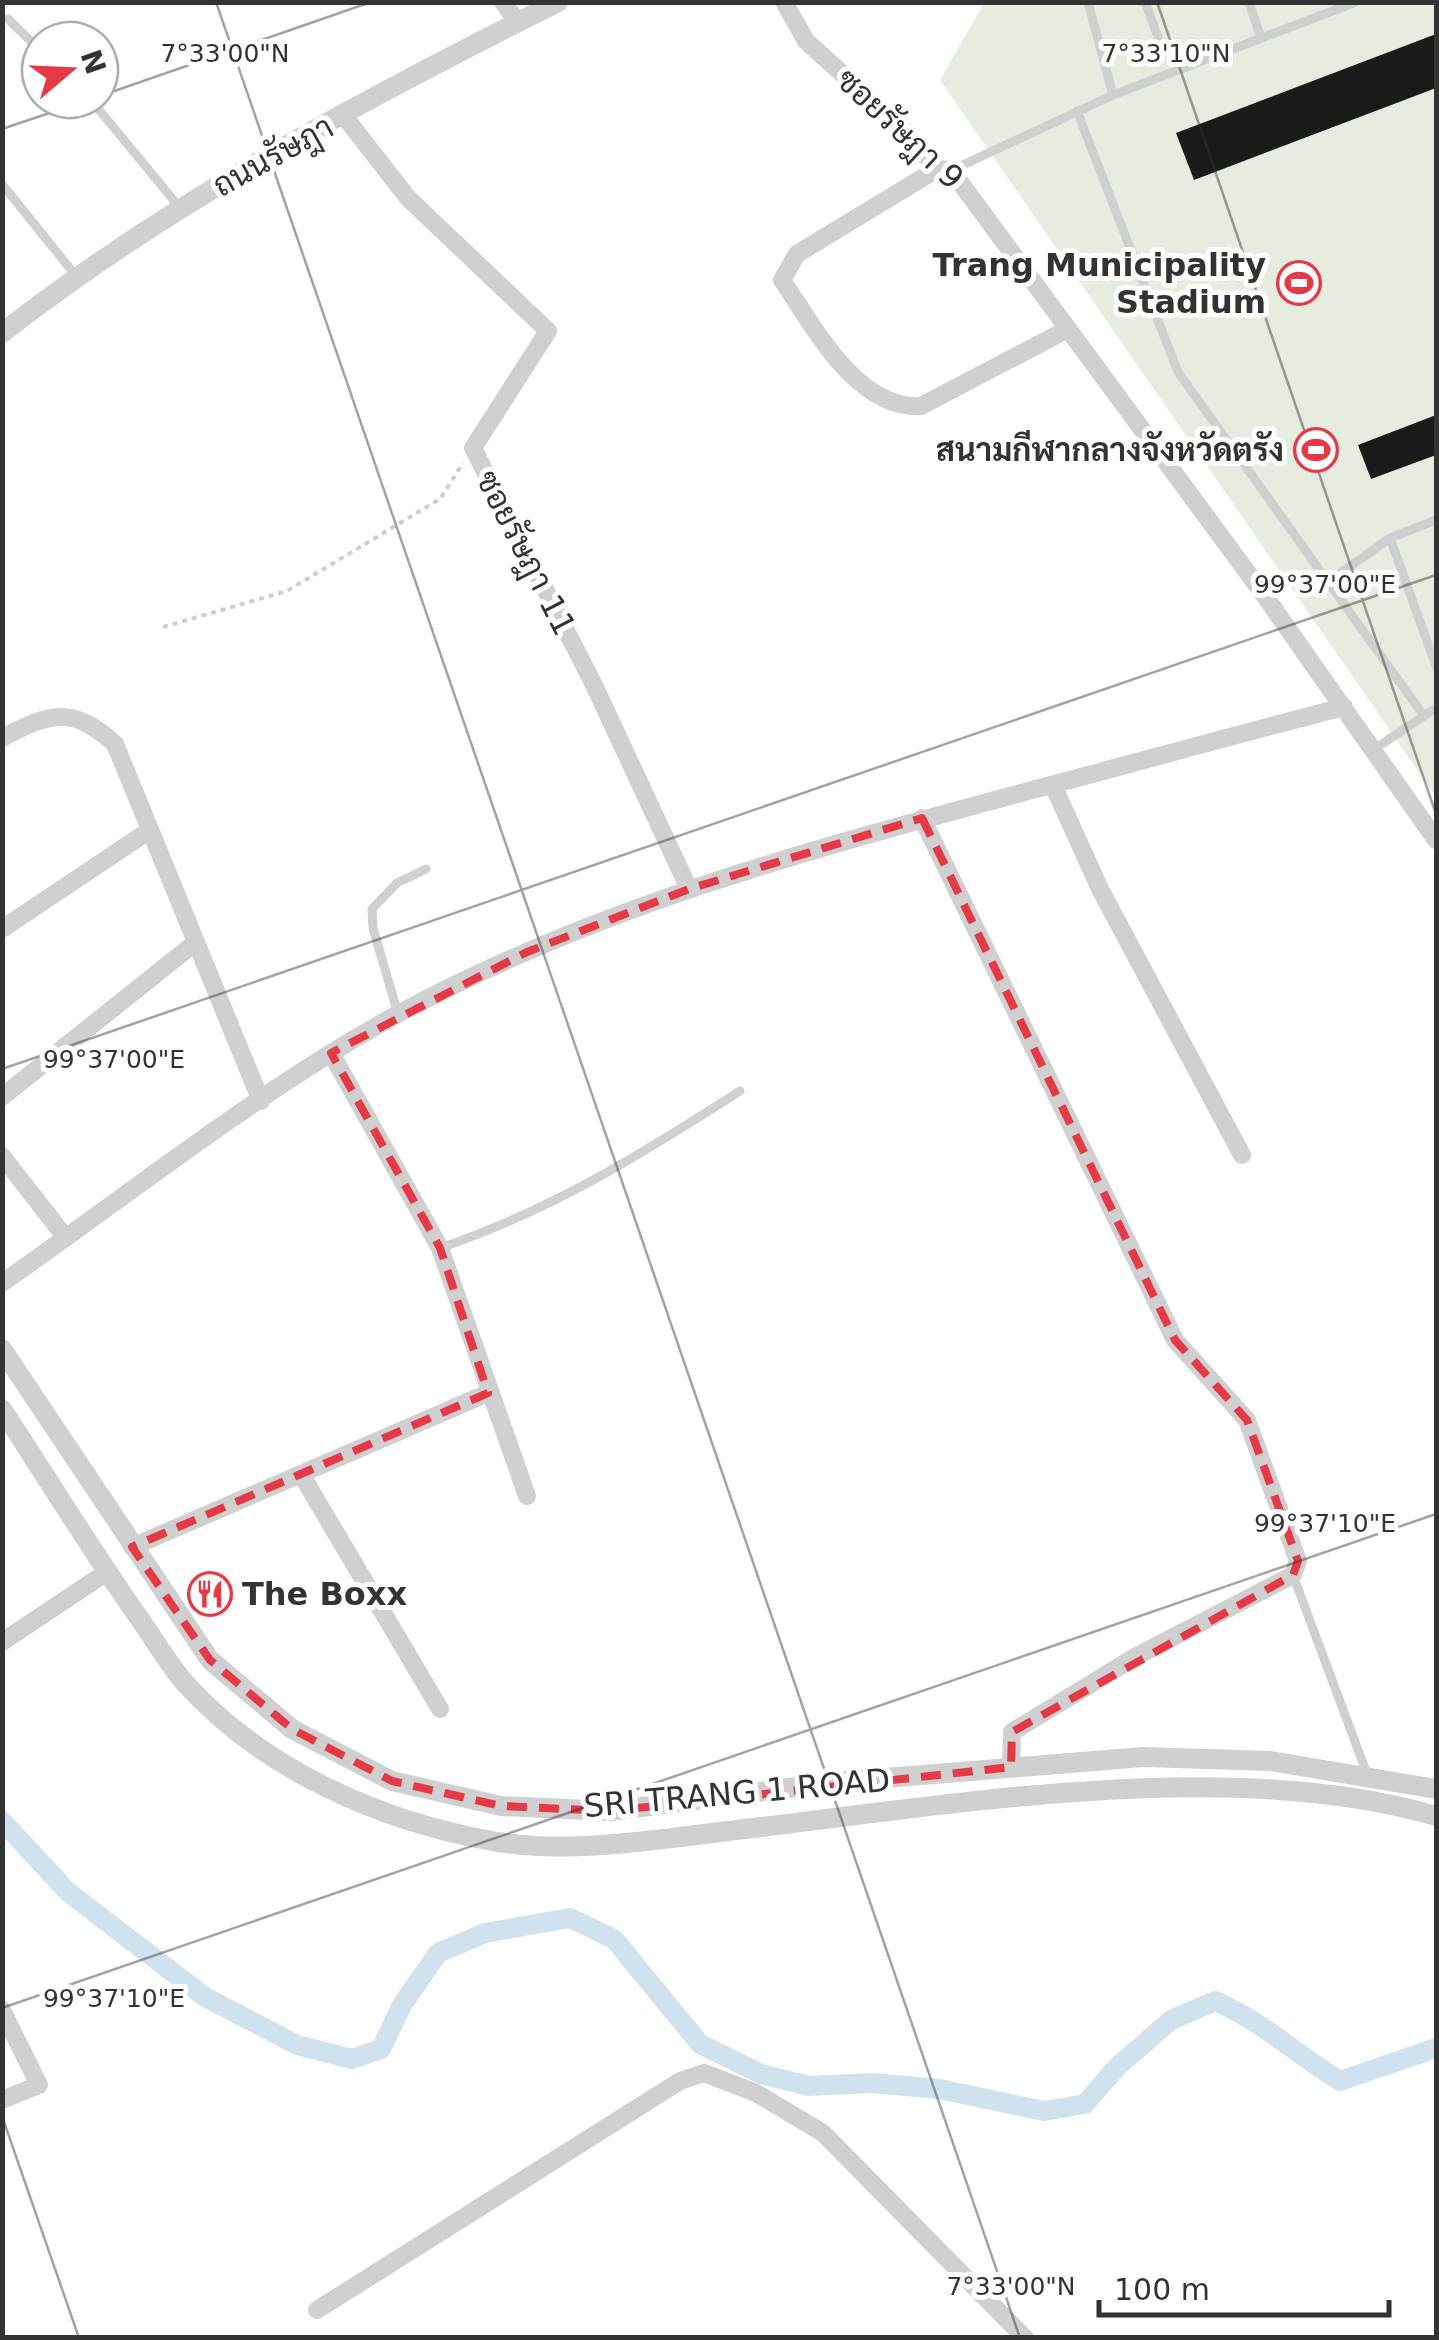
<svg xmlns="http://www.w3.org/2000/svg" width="1439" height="2340" viewBox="0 0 1439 2340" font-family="'DejaVu Sans',Sarabun,sans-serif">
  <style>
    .grass { fill: #e6ecdf }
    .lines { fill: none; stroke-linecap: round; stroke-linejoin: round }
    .canal { stroke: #cfe2ee; stroke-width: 20 }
    .building { fill: #1a1a1a }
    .path { stroke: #cdcdcd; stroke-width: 4; stroke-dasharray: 5 5; stroke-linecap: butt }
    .service { stroke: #d0d0d0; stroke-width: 9 }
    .minor { stroke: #d0d0d0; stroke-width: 18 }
    .tertiary { stroke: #d0d0d0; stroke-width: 20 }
    .marked { fill: none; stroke: #e63946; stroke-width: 8; stroke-dasharray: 20 12; stroke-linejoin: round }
    .ticks { fill: none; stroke: #333; stroke-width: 2.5; stroke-opacity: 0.45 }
    .labels { text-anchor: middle; stroke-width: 10; stroke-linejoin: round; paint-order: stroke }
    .street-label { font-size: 32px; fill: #333; stroke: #fff }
    .poi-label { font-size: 32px; font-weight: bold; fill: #333; stroke: #fff; text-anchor: end }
    .ticks-label { font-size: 25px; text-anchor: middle; fill: #333; stroke: #fff; stroke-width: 10; stroke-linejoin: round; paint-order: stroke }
  </style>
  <rect width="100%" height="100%" fill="#fff"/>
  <!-- grass -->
  <path class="grass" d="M984 3H1436V797L940 80Z"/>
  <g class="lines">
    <!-- canal -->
    <path class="canal" d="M2 1821 68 1892 205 1997 297 2045 352 2059 381 2049 402 2005 438 1953 485 1933 570 1918 614 1939 700 2044 761 2074 809 2086 872 2083 939 2089 1044 2111 1085 2104 1116 2068 1171 2020 1215 2001C1262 2021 1297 2055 1340 2081L1436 2048"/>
  </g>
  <!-- building -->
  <path class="building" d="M1436 34V88L1194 180 1176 133Z
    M1436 415V455L1371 479 1358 445Z"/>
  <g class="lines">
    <!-- path -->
    <path class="path" d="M163 627 287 591 440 499 463 463"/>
    <!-- service -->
    <path class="service" d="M1088 2 1113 95
      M1145 2 1158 37
      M1249 2 1261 38
      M8 19 40 50
      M91 100 180 208
      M1077 111 1178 372 1424 716
      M952 170 1113 95 1356 2
      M2 184 76 276
      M1390 538 1436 666
      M1328 582 1390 538 1436 520
      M1373 750 1436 708
      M398 1014 373 928 372 909 397 883 426 869
      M440 1248C552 1210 640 1155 740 1091
      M1293 1575 1367 1774"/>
    <!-- minor -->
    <path class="minor" d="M503 2 518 23
      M784 2 806 41 898 124 937 169 951 170 1267 599 1436 840
      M344 116 408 198 548 331 473 448 594 685 689 889
      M937 169 797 254 782 280C814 327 857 410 921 406L1068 329
      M2 738C51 712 73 706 115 744L261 1101
      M1053 785 1100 889 1242 1155
      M922 818 1175 1340 1247 1420 1298 1561 1293 1575 1135 1657 1012 1732 1011 1767
      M2 929 150 830
      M331 1053 440 1248 527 1496
      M2 1097 196 942
      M2 1156 66 1238
      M2 1283C131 1193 258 1091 396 1015 602 903 827 845 1051 785 1149 759 1246 732 1344 707
      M301 1474 440 1709
      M132 1547 488 1393
      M2 1642 107 1572
      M2 2010 39 2085 2 2100
      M317 2310 680 2081 704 2073 756 2093 823 2133 1025 2338"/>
    <!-- tertiary -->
    <path class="tertiary" d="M2 333C173 200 365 99 558 2
      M2 1349 210 1660 292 1729 392 1781 501 1806 610 1811 836 1782 1143 1757 1271 1761 1436 1789
      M2 1409C47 1478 90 1548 137 1615 153 1637 167 1662 184 1682 262 1769 379 1821 492 1841 572 1856 672 1837 753 1828 961 1803 1234 1757 1436 1816"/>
  </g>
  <!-- marked area -->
  <path class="marked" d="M922 818 1175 1340 1247 1420 1298 1561 1293 1575 1012 1732 1011 1767 610 1811 501 1806 392 1781 292 1729 210 1660 132 1547 488 1393 440 1248 331 1053 527 952 689 889Z"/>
  <!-- ticks -->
  <path class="ticks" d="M216 2 1020 2338M1157 2 1436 814M100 96 371 2M2 129 88 100M2 1069 1436 575M2 2008 1436 1514M2 2116 79 2338"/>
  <!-- icons -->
  <defs>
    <g id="stadium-ring" transform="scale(2.25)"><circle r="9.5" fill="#fff" stroke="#e63946" stroke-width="1.5"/><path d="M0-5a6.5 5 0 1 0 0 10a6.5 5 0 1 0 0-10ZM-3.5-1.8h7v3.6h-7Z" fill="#e63946"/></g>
    <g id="restaurant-ring" transform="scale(2.25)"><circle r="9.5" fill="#fff" stroke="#e63946" stroke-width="1.5"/><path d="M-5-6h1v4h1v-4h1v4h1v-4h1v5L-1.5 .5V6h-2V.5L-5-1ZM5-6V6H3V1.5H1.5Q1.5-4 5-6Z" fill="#e63946"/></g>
  </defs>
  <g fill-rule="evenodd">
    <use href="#stadium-ring" x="1299" y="283"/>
    <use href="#stadium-ring" x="1316" y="450"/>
    <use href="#restaurant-ring" x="210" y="1594"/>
  </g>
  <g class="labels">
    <!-- street labels -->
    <g class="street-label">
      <text transform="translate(900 129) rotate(43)" y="11">ซอยรัษฎา 9</text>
      <text transform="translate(273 156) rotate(-29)" y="11">ถนนรัษฎา</text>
      <text transform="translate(526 553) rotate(63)" y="11">ซอยรัษฎา 11</text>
      <text transform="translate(737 1793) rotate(-5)" y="11">SRI TRANG 1 ROAD</text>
    </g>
    <!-- poi labels -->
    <g class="poi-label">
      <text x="1266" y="276">Trang Municipality<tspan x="1266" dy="37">Stadium</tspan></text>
      <text x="1284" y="461">สนามกีฬากลางจังหวัดตรัง</text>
      <text x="242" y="1605" text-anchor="start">The Boxx</text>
    </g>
  </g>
  <g class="ticks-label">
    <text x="225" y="62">7°33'00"N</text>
    <text x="1166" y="62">7°33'10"N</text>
    <text x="1325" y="593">99°37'00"E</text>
    <text x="114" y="1068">99°37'00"E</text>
    <text x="1325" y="1532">99°37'10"E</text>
    <text x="114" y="2007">99°37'10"E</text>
    <text x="1011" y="2295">7°33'00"N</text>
  </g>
  <!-- border -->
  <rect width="1439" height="2340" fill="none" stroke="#333333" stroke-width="10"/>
  <!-- north arrow -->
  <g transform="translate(70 70) rotate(71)"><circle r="48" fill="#ffffff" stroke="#adadad" stroke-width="2.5"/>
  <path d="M0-8L18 38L0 25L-18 38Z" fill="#e63946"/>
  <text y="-15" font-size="28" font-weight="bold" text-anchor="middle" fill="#333333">N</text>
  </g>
  <!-- scale -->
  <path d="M1099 2300v15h290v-15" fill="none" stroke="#333333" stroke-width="5"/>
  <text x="1114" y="2300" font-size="30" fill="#333333" stroke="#ffffff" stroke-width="8" paint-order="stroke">100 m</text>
</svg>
